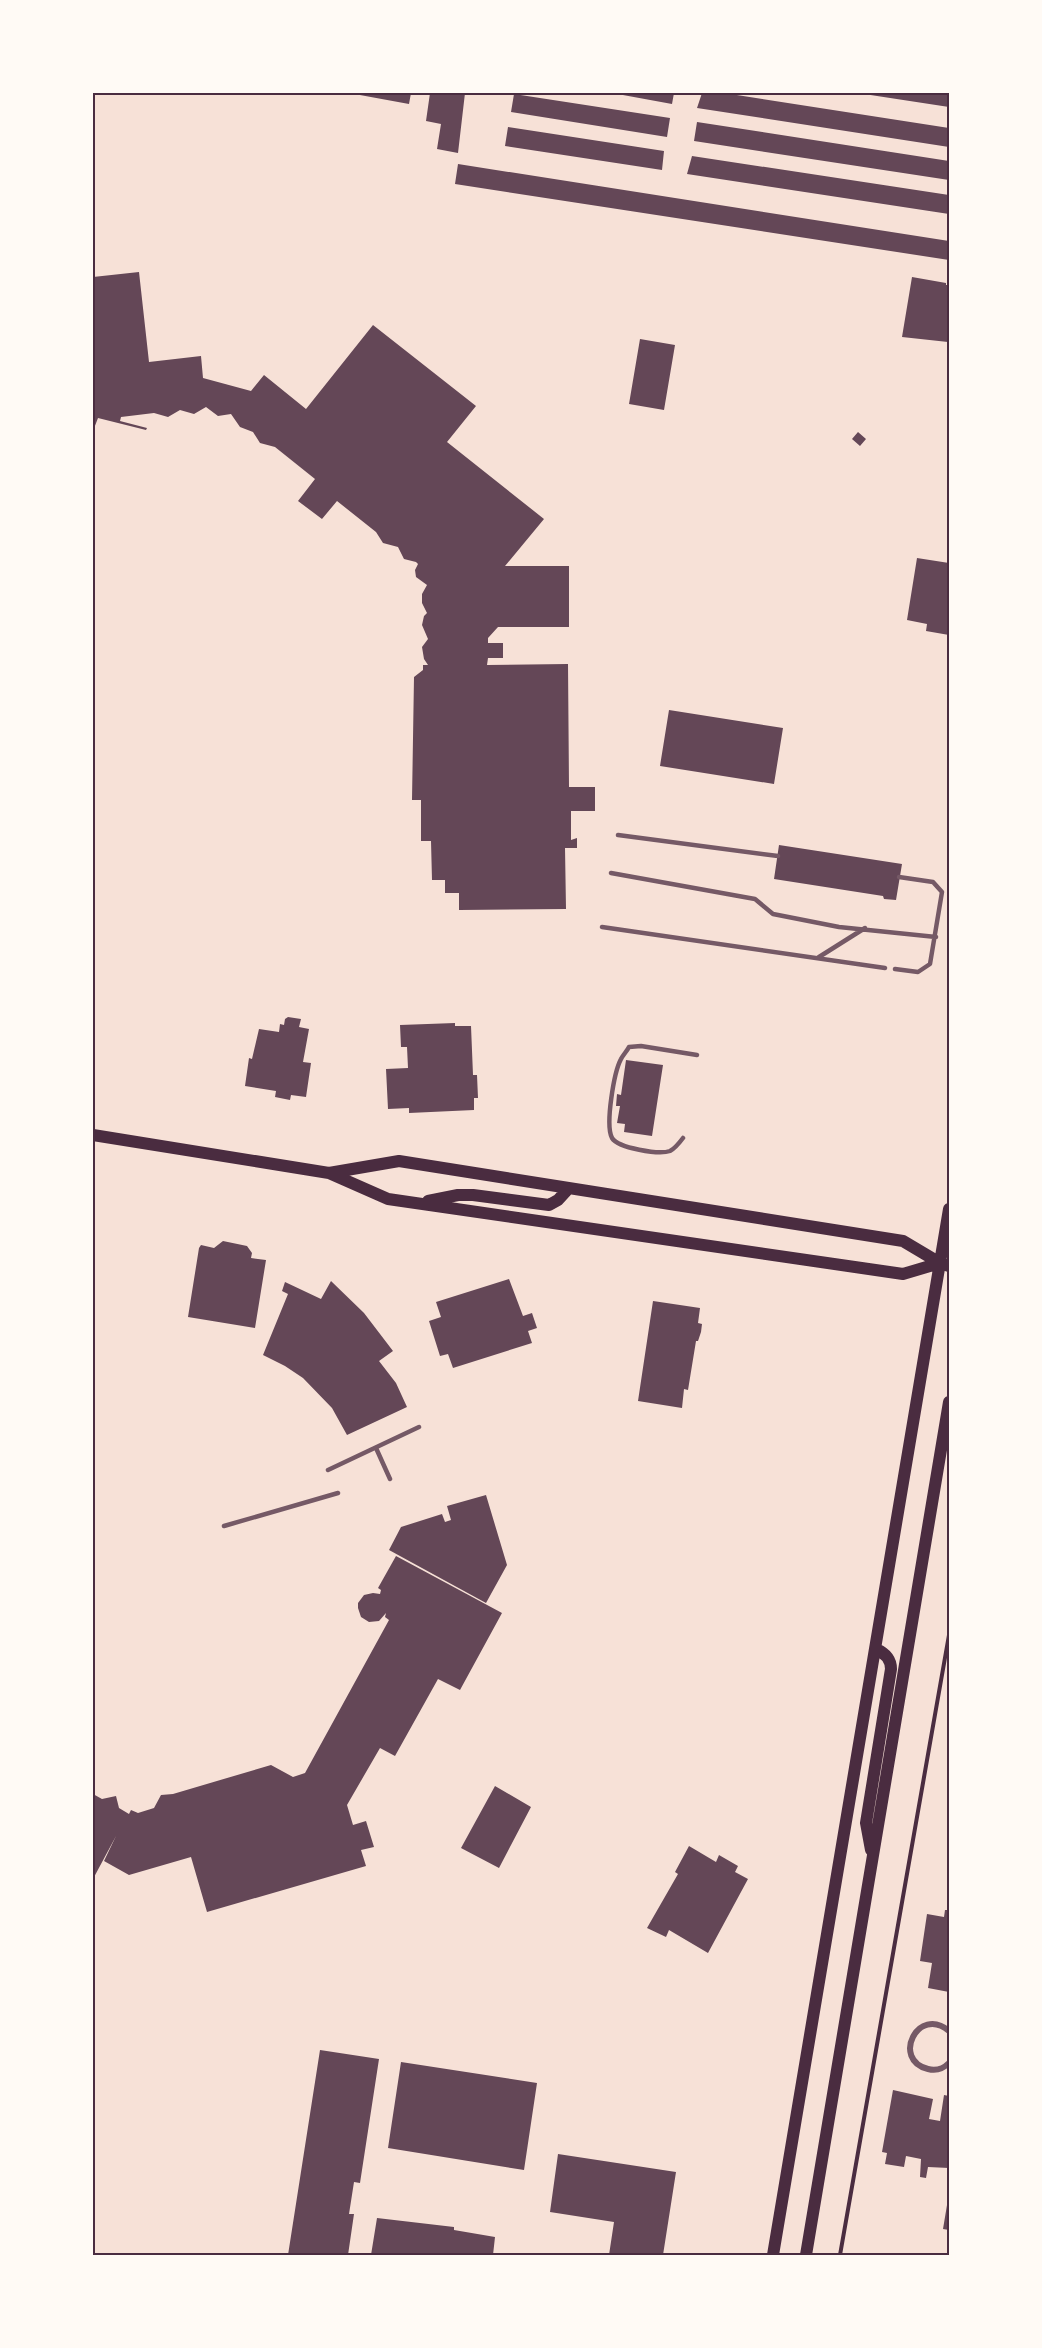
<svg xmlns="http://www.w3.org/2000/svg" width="1042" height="2348" viewBox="0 0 1042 2348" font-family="'Public Sans',sans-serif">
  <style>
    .building { fill: #644757 }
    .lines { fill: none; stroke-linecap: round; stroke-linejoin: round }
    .path { stroke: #4a2c40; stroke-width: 4 }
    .service { stroke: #755966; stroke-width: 4.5 }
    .minor { stroke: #755966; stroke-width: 6 }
    .secondary { stroke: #4a2c40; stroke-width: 12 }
    .neatline { fill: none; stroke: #4a2c40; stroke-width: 2 }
  </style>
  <rect width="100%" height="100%" fill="#f7e1d7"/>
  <!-- building -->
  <path class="building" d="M349 93H411L409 104Z
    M430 93H465L458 153 437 149 441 124 426 121Z
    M612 93H674L672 104Z
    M702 93H724L949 128V147L697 108Z
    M864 93H949V107L864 94Z
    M514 94 670 118 667 137 511 112Z
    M697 122 949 161V180L694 141Z
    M508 127 664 151 662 170 505 146Z
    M692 156 949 195V214L687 174Z
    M458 164 949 241V260L455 184Z
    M139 272 149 362 201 356 203 378 251 391 264 375 306 409 373 325 476 406 447 442 544 519 505 566H569V627H498L488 638V643H503V658H488L487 665 568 664 569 787H595V811H571V840L577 838V848H565L566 909 459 910V893H445V880H432L431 841H421V800H412L414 677 423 670V665H428L424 659 422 647 428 639 422 625 424 616 427 613 422 603V594L427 585 416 577 415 570 418 564 416 562 404 559 398 547 383 543 376 532 337 501 322 519 298 501 315 479 275 447 260 443 253 432 240 427 231 414 218 416 206 407 194 414 180 410 168 417 154 413 121 417 120 421 147 428 146 430 98 418 93 431V277Z
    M912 277 946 283V285H949L948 342 902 337Z
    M640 339 675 345 664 410 629 404Z
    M858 432 866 439 860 446 852 439Z
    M917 558 949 563V635L926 631 927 624 907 620Z
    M669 710 783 728 774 784 660 766Z
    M779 845 902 864 896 900 884 899 883 896 774 879Z
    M288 1017 301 1019 299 1027 309 1029 303 1062 311 1063 306 1097 291 1095 290 1100 275 1097 276 1091 245 1086 249 1058 252 1059 259 1029 279 1032 280 1024 284 1025 285 1019Z
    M455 1023V1026H471L473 1075H477L478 1098H474V1110L409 1113V1108L388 1109 386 1069 408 1068 407 1047H401L400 1025Z
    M626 1060 663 1065 652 1136 624 1132 625 1124 617 1123 620 1106H616L617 1094 621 1095Z
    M223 1241 247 1246 252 1253 251 1258 266 1260 255 1328 188 1317 199 1248 201 1245 214 1248Z
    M509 1279 523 1316 532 1313 537 1328 528 1331 532 1343 453 1368 448 1354 440 1356 429 1321 441 1317 436 1302Z
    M331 1281 364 1313 393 1351 379 1361 396 1383 407 1407 347 1435 332 1408 303 1378 285 1366 263 1355 288 1294 282 1291 285 1282 321 1299Z
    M653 1301 700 1308 698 1323 702 1324 701 1332 698 1341H696L688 1390 684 1389 682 1408 638 1401Z
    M486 1495 507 1565 486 1603 389 1550 401 1527 442 1514 445 1522 451 1520 447 1506Z
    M396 1556 502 1613 460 1690 438 1679 395 1756 380 1748 347 1805 353 1825 366 1821 374 1847 361 1850 366 1866 207 1912 191 1857 129 1875 104 1861 116 1836 93 1879V1794L102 1799 116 1796 119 1808 129 1814 131 1810 138 1813 154 1808 161 1795 173 1794 271 1765 293 1777 305 1773 389 1620 385 1617 386 1613 379 1621 369 1622 361 1617 358 1608V1603L364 1595 373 1593 380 1594 381 1590 378 1588Z
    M495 1786 531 1807 499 1868 461 1848Z
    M689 1846 716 1862 719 1855 738 1866 735 1872 748 1879 708 1953 669 1930 666 1937 647 1928 678 1874 675 1872Z
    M945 1910H949V1992L928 1988 932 1963 920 1961 927 1914 944 1917Z
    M320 2050 379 2059 360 2183 354 2182 349 2214H354L348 2255H288Z
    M401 2062 537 2083 524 2170 388 2148Z
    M893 2090 933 2099 929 2119 940 2121 944 2095 949 2096V2168L928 2167 926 2178 920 2177 921 2159 906 2156 904 2167 885 2164 887 2153 882 2152Z
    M558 2154 676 2172 663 2255H609L614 2222 550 2212Z
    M948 2199H949V2230L943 2229Z
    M377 2218 454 2227V2230L495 2237 493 2255H371Z"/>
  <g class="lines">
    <!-- path -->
    <path class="path" d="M840 2255 949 1635"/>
    <!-- service -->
    <path class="service" d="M618 835 778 856
      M611 873 755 899 773 914 839 927 936 937
      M602 927 885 968
      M819 957 865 928
      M895 969 918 972 930 964 942 892 933 882 899 877
      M683 1138C680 1142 674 1149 670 1151 659 1155 618 1148 612 1138 605 1125 614 1072 621 1059 623 1055 627 1051 629 1047L641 1046 697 1055
      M376 1448 390 1479
      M328 1470 419 1427
      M224 1526 338 1493"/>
    <!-- minor -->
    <path class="minor" d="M949 2031C918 2005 891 2060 928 2069 936 2071 943 2069 949 2063"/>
    <!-- secondary -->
    <path class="secondary" d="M93 1135 329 1173 388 1199 903 1274 940 1263
      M329 1173 399 1161 903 1241 940 1263 949 1266
      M428 1201 458 1195H473L549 1205 558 1200 569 1188
      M871 1850 866 1823 891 1669C891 1659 885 1653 876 1649
      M773 2255 949 1209
      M806 2255 949 1402"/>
  </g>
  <!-- border -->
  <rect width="1042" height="2348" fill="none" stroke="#fffaf5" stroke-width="189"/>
  <rect x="94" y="94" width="854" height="2160" class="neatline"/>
</svg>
